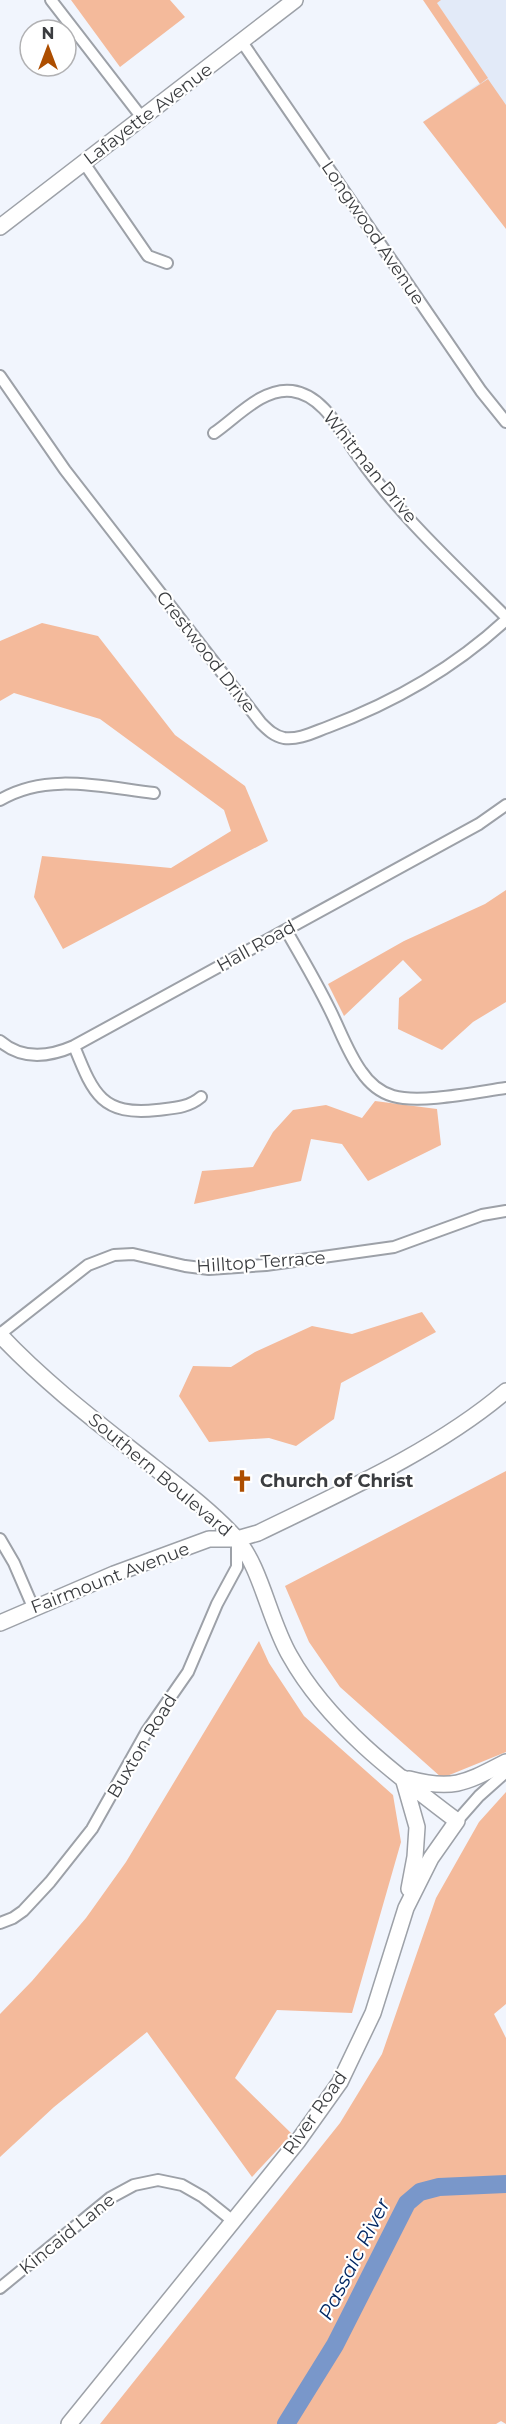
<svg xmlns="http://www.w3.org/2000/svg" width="506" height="2424" viewBox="0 0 506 2424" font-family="Montserrat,sans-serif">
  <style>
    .built { fill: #e2eaf8 }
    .green { fill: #f4ba9b }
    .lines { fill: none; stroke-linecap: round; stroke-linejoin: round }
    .river { stroke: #7997ca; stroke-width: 18 }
    .street-casing { stroke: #9da1a8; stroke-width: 14 }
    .secondary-casing { stroke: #9da1a8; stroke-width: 18 }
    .street { stroke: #fff; stroke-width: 10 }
    .secondary { stroke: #fff; stroke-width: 15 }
    .labels { text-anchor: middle; stroke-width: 4.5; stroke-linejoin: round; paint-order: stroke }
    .street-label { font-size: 18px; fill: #3b3d40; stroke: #fff }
    .poi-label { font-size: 18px; font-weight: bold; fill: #3b3d40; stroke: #fff; text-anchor: start }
    .water-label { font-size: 20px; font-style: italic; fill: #032763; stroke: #fff }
  </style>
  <rect width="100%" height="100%" fill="#f1f5fd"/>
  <!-- built -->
  <path class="built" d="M435 0H506V226L423 122 487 78Z"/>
  <!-- green -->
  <path class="green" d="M71 0H170L185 17 120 67Z
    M423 0H441L437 3 488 78 480 84Z
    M488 79 506 105V229L423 122Z
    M42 623 98 636 175 735 245 786 268 841 63 949 34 897 42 856 171 868 231 831 224 810 100 719 14 693 0 701V641Z
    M506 890V1002L473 1022 442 1050 398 1029 399 998 422 980 403 960 344 1016 328 984 404 941 485 904Z
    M375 1101 437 1109 441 1145 368 1181 342 1144 311 1139 301 1181 194 1204 202 1171 253 1167 273 1132 293 1110 326 1105 362 1118Z
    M422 1312 436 1332 341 1383 334 1419 296 1446 269 1438 209 1442 179 1396 193 1366 231 1367 255 1352 312 1326 352 1334Z
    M506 1471V1752L442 1778 340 1687 309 1642 285 1586Z
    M259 1641 269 1663 304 1716 393 1795 401 1842 352 2013 277 2010 235 2078 292 2134 252 2177 147 2032 54 2107 0 2157V2014L32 1981 86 1918 126 1862Z
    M506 1792V2004L494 2014 506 2038V2424L501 2421 496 2424H100L340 2123 382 2054 436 1898 479 1822Z"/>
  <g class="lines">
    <!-- river -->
    <path class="river" d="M286 2424 335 2345 407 2203 420 2192 439 2187 506 2184"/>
    <!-- street casing -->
    <g class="street-casing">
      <path id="street" d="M51 0 143 119
        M242 42 481 391 506 422
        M84 163 148 256 167 263
        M0 376 65 470 261 723C268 730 274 736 284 738 299 740 314 732 328 727 395 702 454 668 506 620
        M214 433C236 418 263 387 292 391 324 395 341 433 358 456 399 515 455 566 506 617
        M0 800C47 772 102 787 154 793
        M286 930C301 956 317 983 330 1010 340 1030 348 1053 361 1071 369 1083 379 1092 393 1096 420 1104 477 1092 506 1088
        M0 1041C22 1060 49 1057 74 1046L479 824 506 805
        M74 1046C93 1093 101 1116 157 1110 173 1108 188 1108 201 1097
        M0 1334 88 1265 114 1255 133 1254 185 1266 209 1269 266 1265 394 1247 482 1215 506 1211
        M0 1539 14 1563 33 1607
        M457 1821 479 1796 506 1772
        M0 1923 13 1918 23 1911 50 1882 92 1829 147 1731 188 1672 217 1604 237 1567V1539
        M0 2288 110 2198 134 2185 158 2180 182 2185 203 2197 233 2221"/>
    </g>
    <!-- secondary casing -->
    <g class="secondary-casing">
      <path id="secondary" d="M0 227 295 0
        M0 1335C47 1385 102 1426 155 1468 183 1490 211 1511 235 1537 261 1566 269 1620 290 1656 328 1724 396 1775 457 1821L431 1858 406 1908 373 2013 340 2082 298 2141 69 2424
        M0 1623 114 1574 209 1539H237L258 1533C340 1493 437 1450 506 1391
        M403 1778 417 1827 415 1857 409 1889
        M409 1779C454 1791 467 1782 506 1762"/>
    </g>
    <!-- street -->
    <use href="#street" class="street"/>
    <!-- secondary -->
    <use href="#secondary" class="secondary"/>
  </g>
  <!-- icons -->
  <defs>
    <g id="church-bare" transform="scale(1.8)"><path d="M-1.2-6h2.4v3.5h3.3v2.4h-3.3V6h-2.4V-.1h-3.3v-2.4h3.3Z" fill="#ad4e00" stroke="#fff" stroke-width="2.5" paint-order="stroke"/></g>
  </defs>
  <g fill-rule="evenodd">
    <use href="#church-bare" x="242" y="1481"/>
  </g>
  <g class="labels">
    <!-- street labels -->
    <g class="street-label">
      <text transform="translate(148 114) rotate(-37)" y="6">Lafayette Avenue</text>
      <text transform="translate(373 233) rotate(56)" y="6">Longwood Avenue</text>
      <text transform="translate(370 467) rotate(51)" y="6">Whitman Drive</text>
      <text transform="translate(206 652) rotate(52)" y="6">Crestwood Drive</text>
      <text transform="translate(256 946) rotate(-29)" y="6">Hall Road</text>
      <text transform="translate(261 1262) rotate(-4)" y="6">Hilltop Terrace</text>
      <text transform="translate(160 1475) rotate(40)" y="6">Southern Boulevard</text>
      <text transform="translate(110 1578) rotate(-21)" y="6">Fairmount Avenue</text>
      <text transform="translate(142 1746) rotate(-59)" y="6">Buxton Road</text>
      <text transform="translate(315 2113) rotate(-55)" y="6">River Road</text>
      <text transform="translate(67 2234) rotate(-39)" y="6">Kincaid Lane</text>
    </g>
    <!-- poi labels -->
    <g class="poi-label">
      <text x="260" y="1487">Church of Christ</text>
    </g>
    <!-- water labels -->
    <g class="water-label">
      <text transform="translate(354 2259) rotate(-63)" y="7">Passaic River</text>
    </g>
  </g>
  <!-- north arrow -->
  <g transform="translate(48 48)"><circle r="28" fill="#ffffff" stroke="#b1b1b3" stroke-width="1.5"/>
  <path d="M0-4.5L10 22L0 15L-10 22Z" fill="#ad4e00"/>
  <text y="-9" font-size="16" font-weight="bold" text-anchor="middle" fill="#3b3d40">N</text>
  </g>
</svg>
